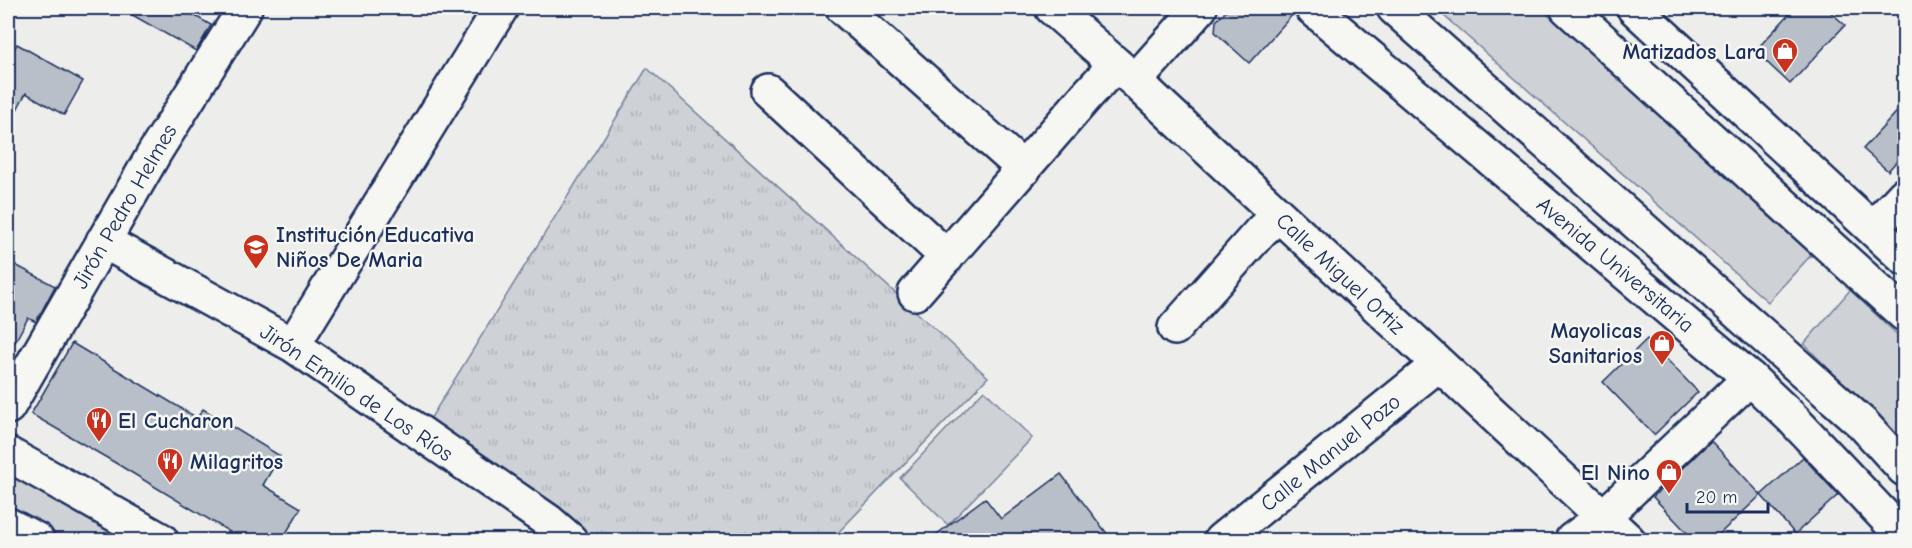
<svg xmlns="http://www.w3.org/2000/svg" width="1912" height="548" viewBox="0 0 1912 548" font-family="'Comic Neue',sans-serif">
  <style>
    .grass { fill: #ced2d7; stroke: #74809a; stroke-width: 1.5 }
    .park { fill: url(#park-tufts); stroke: #74809a; stroke-width: 1.5 }
    .building { fill: #b9bfc8; stroke: #1b2f5e; stroke-width: 1.5 }
    .lines { fill: none; stroke-linecap: round; stroke-linejoin: round }
    .minor-casing { stroke: #1b2f5e; stroke-width: 38 }
    .major-casing { stroke: #1b2f5e; stroke-width: 38 }
    .minor { stroke: #f6f6f2; stroke-width: 33 }
    .major { stroke: #f6f6f2; stroke-width: 33 }
    .labels { text-anchor: middle; stroke-width: 5; stroke-linejoin: round; paint-order: stroke }
    .poi-label { font-size: 22px; font-weight: bold; fill: #1b2f5e; stroke: #f6f6f2; text-anchor: end }
    .street-label { font-size: 22px; fill: #1b2f5e; stroke: #f6f6f2 }
  </style>
  <defs>
    <pattern id="park-tufts" width="24" height="20" patternUnits="userSpaceOnUse" patternTransform="scale(1.5)"><rect width="24" height="20" fill="#ced2d7"/><path d="M3 7l-1-3M5 7V3M7 7l1-3M15 17l-1-3M17 17v-4M19 17l1-3" fill="none" stroke="#b0b5bb"/></pattern>
  </defs>
  <rect width="100%" height="100%" fill="#edeeec"/>
  <filter id="ink" filterUnits="userSpaceOnUse"><feTurbulence type="fractalNoise" baseFrequency=".0167" numOctaves="2"/><feDisplacementMap in="SourceGraphic" scale="12" xChannelSelector="R" yChannelSelector="G"/><feConvolveMatrix kernelMatrix="1 2 1 2 8 2 1 2 1" color-interpolation-filters="sRGB"/></filter>
  <g filter="url(#ink)">
    <!-- grass -->
    <path class="grass" d="M1435 8H1540L1813 253 1768 302Z
      M1850 290 1904 341V445L1804 344Z
      M984 390 1032 438 948 525 900 478Z
      M8 472H9L125 540H53L8 516Z"/>
    <!-- park -->
    <path class="park" d="M647 68 988 377 831 540H589L489 464 427 424Z"/>
    <!-- building -->
    <path class="building" d="M120 8H181L211 25 196 51Z
      M1229 8H1294V13L1249 63 1215 32 1216 21Z
      M1795 8H1826L1845 25 1790 84 1755 51Z
      M17 44 83 81 64 115 26 93 8 126V60Z
      M1905 103V152L1888 171 1863 149Z
      M8 261 55 286 36 322 28 318 8 355Z
      M1647 339 1698 392 1654 435 1603 382Z
      M72 343 197 418 203 409 280 456 263 485 301 508 282 540H243L114 462 31 414Z
      M1711 441 1761 495 1713 540H1694L1653 497Z
      M1803 457 1838 495 1795 534 1761 495Z
      M1061 474 1112 540H929L985 498 1001 519Z"/>
    <g class="lines">
      <!-- minor casing -->
      <g class="minor-casing">
        <path id="minor" d="M843 8 1024 169
          M1052 8 1135 81 1628 540
          M1135 81 1200 8
          M768 91 947 257
          M1873 228 1904 195
          M103 241 293 345 548 521 570 540
          M915 293 1089 93 1116 64
          M1175 328 1261 231 1279 215
          M293 345 501 8
          M8 407 155 152 245 8
          M1221 540 1439 364
          M1572 540 1603 517 1750 378"/>
      </g>
      <!-- major casing -->
      <g class="major-casing">
        <path id="major" d="M1312 8 1750 378 1791 417 1904 537
          M1394 8 1863 424 1904 469
          M1567 8 1904 314
          M1634 8 1904 258
          M8 454 161 540
          M8 525 37 540"/>
      </g>
      <!-- minor -->
      <use href="#minor" class="minor"/>
      <!-- major -->
      <use href="#major" class="major"/>
    </g>
  </g>
  <!-- icons -->
  <defs>
    <g id="shop-pin" transform="scale(1.35)"><path d="M0 17L-7.5 6A9.5 9.5 0 1 1 7.5 6Z" fill="#c8321e" stroke="#f6f6f2"/><path d="M-5-2.5h2.3a2.7 3.5 0 0 1 5.4 0H5L5.5 6h-11ZM-1.5-2.5h3a1.5 2.3 0 0 0-3 0Z" fill="#fff"/></g>
    <g id="school-pin" transform="scale(1.35)"><path d="M0 17L-7.5 6A9.5 9.5 0 1 1 7.5 6Z" fill="#c8321e" stroke="#f6f6f2"/><path d="M0-5L7-2L0 1L-7-2ZM-4 1L0 2.5L4 1V4Q0 6-4 4Z" fill="#fff"/></g>
    <g id="restaurant-pin" transform="scale(1.35)"><path d="M0 17L-7.5 6A9.5 9.5 0 1 1 7.5 6Z" fill="#c8321e" stroke="#f6f6f2"/><path d="M-5-6h1v4h1v-4h1v4h1v-4h1v5L-1.5 .5V6h-2V.5L-5-1ZM5-6V6H3V1.5H1.5Q1.5-4 5-6Z" fill="#fff"/></g>
  </defs>
  <g fill-rule="evenodd">
    <use href="#shop-pin" x="1785" y="51"/>
    <use href="#school-pin" x="256" y="247"/>
    <use href="#shop-pin" x="1662" y="343"/>
    <use href="#restaurant-pin" x="99" y="420"/>
    <use href="#restaurant-pin" x="170" y="461"/>
    <use href="#shop-pin" x="1669" y="472"/>
  </g>
  <g class="labels">
    <!-- poi labels -->
    <g class="poi-label">
      <text x="1766" y="59">Matizados Lara</text>
      <text x="276" y="242" text-anchor="start">Institución Educativa<tspan x="276" dy="25">Niños De Maria</tspan></text>
      <text x="1642" y="338">Mayolicas<tspan x="1642" dy="25">Sanitarios</tspan></text>
      <text x="118" y="428" text-anchor="start">El Cucharon</text>
      <text x="190" y="469" text-anchor="start">Milagritos</text>
      <text x="1650" y="480">El Nino</text>
    </g>
    <!-- street labels -->
    <g class="street-label">
      <text transform="translate(124 206) rotate(-60)" y="8">Jirón Pedro Helmes</text>
      <text transform="translate(1616 264) rotate(40)" y="8">Avenida Universitaria</text>
      <text transform="translate(1341 273) rotate(43)" y="8">Calle Miguel Ortiz</text>
      <text transform="translate(357 392) rotate(34)" y="8">Jirón Emilio de Los Ríos</text>
      <text transform="translate(1330 452) rotate(-39)" y="8">Calle Manuel Pozo</text>
    </g>
  </g>
  <!-- margin -->
  <rect width="1912" height="548" fill="none" stroke="#f6f6f2" stroke-width="30"/>
  <rect x="15" y="15" width="1882" height="518" fill="none" stroke="#1b2f5e" stroke-width="2" filter="url(#ink)"/>
  <!-- scale -->
  <path d="M1687 503v9h81v-9" fill="none" stroke="#1b2f5e" stroke-width="3"/>
  <text x="1696" y="503" font-size="18" fill="#1b2f5e" stroke="#f6f6f2" stroke-width="4.5" paint-order="stroke">20 m</text>
</svg>
